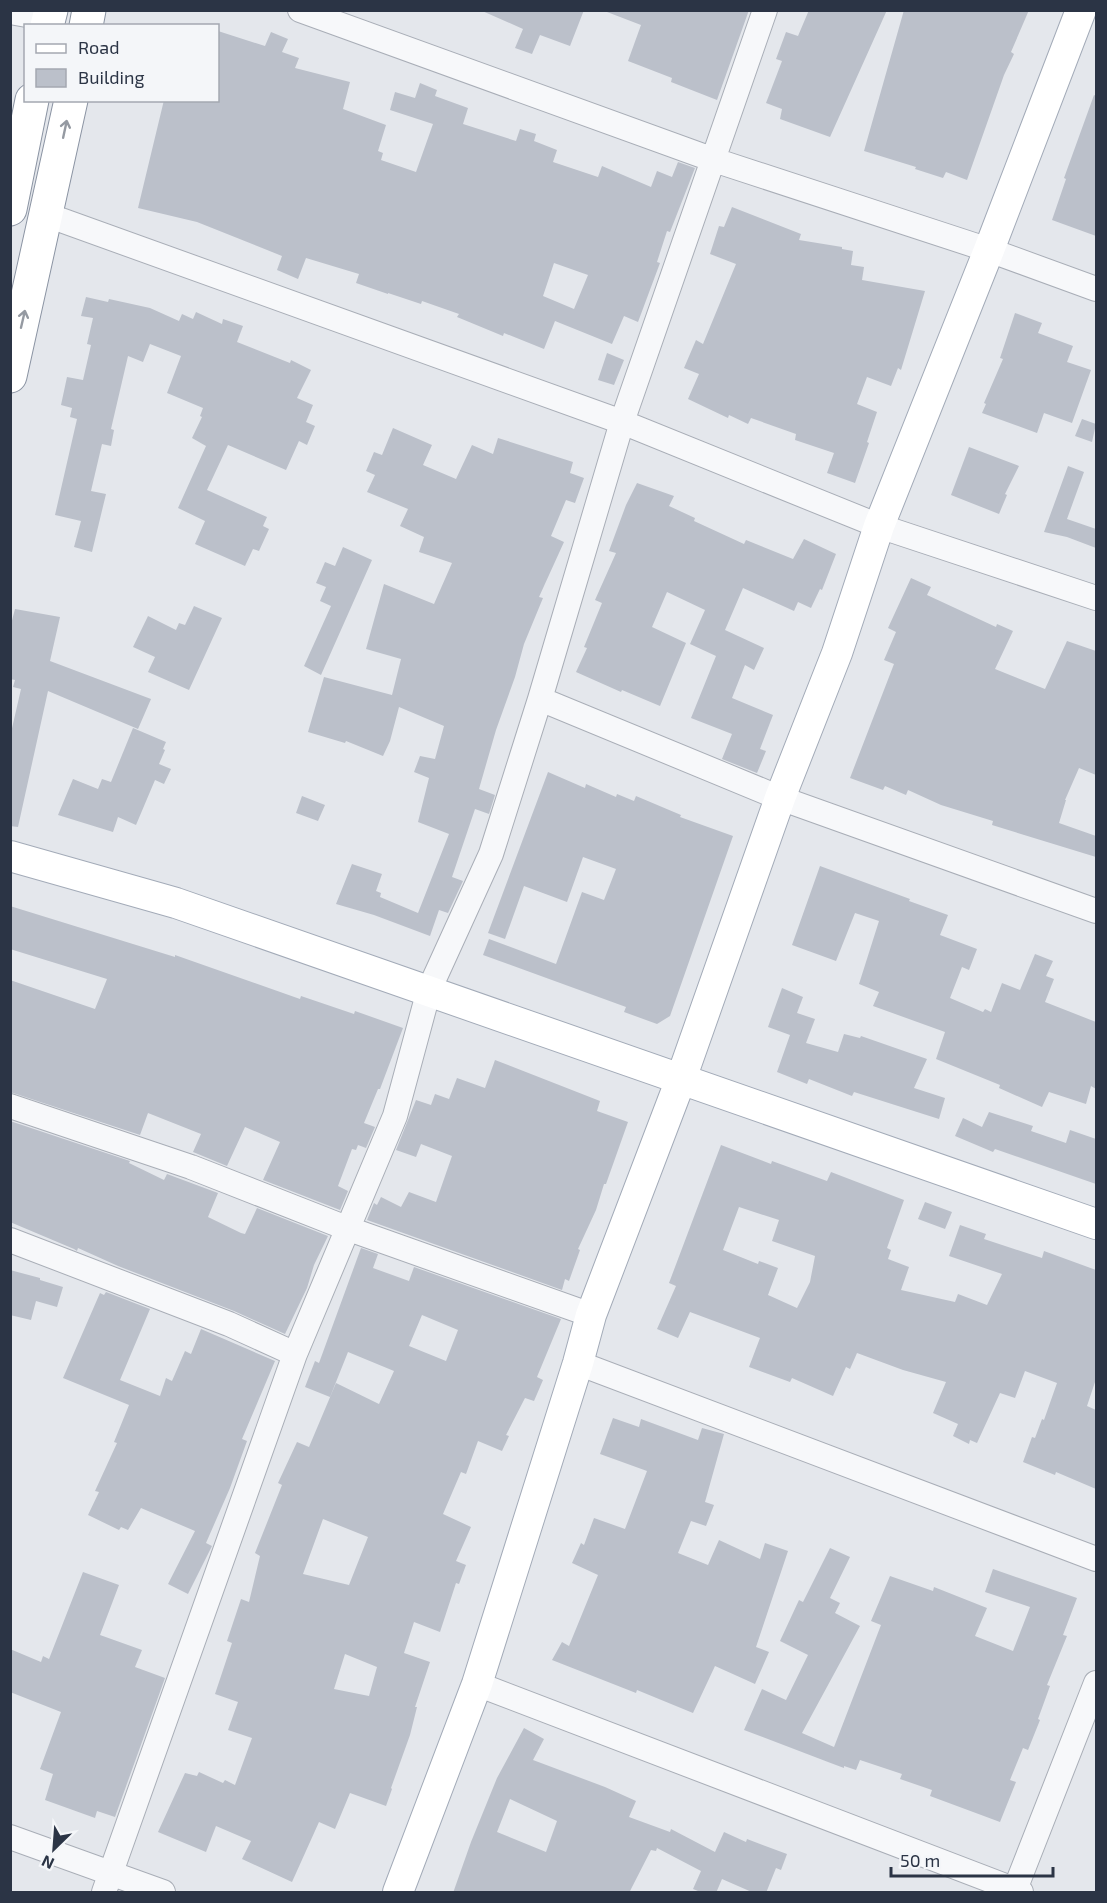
<svg xmlns="http://www.w3.org/2000/svg" width="1107" height="1903" viewBox="0 0 1107 1903" font-family="'Exo 2',sans-serif">
  <style>
    .building { fill: #bbc0ca; fill-rule: evenodd }
    .lines { fill: none; stroke-linecap: round; stroke-linejoin: round }
    .minor-casing { stroke: #a9aeb7; stroke-width: 26 }
    .major-casing { stroke: #a3abb8; stroke-width: 32 }
    .highway-casing { stroke: #8b94a3; stroke-width: 35 }
    .minor { stroke: #f7f8fa; stroke-width: 24 }
    .major { stroke: #fff; stroke-width: 30 }
    .highway { stroke: #fff; stroke-width: 33 }
    .oneway { stroke: #959aa2 }
  </style>
  <rect width="100%" height="100%" fill="#e4e7ec"/>
  <!-- building -->
  <path class="building" d="M480 10H584L570 46 540 35 532 54 515 48 523 29Z
    M607 10H749L717 100 671 82 672 78 628 61 641 25 607 12Z
    M809 10H887L830 137 780 119 782 109 766 103 782 61 776 59 786 32 798 36Z
    M904 10H1029L1011 52 1014 54 1004 75 967 180 946 172 943 178 915 169 916 167 864 151Z
    M218 31 265 46 271 32 288 39 282 52 299 58 295 68 350 82 343 109 386 125 378 151 383 153 381 160 416 172 433 124 390 110 395 92 415 98 420 83 437 90 435 96 468 108 463 124 516 141 520 129 536 134 534 141 557 150 553 162 598 177 602 166 651 187 657 171 672 177 678 162 695 168 670 232 667 231 657 262 660 263 638 322 624 316 612 344 555 321 544 349 504 333 503 336 457 317 459 314 422 301 421 304 388 293V294L356 283 359 274 306 258 298 279 277 270 282 256 197 222 138 208 164 100H218ZM554 263 588 275 574 309 543 296Z
    M1094 95 1096 96V236L1052 220 1066 179 1064 178Z
    M732 207 801 234 799 240 842 247V249L853 251 851 265 864 267 862 280 925 291 901 370 898 368 891 386 867 377 857 404 877 412 867 442 869 443 855 483 827 473 834 453 795 440 796 434 751 418 748 424 729 415 728 418 688 399 699 374 684 368 696 340 703 344 736 264 710 254 719 226 724 227Z
    M86 297 108 302 109 299 150 308 179 321 182 314 193 319 196 312 222 324 223 319 243 326 237 342 290 363 291 360 311 370 297 398 313 405 306 422 315 426 307 445 299 441 286 470 228 445 207 490 267 517 263 526 269 529 259 551 253 549 245 566 195 544 205 521 178 508 206 446 192 438 202 417 200 416 203 408 167 393 181 356 150 344 143 362 128 356 111 429 114 430 111 446 102 444 91 491 106 494 92 552 74 547 81 521 55 515 77 419 70 417 72 408 61 405 67 377 83 380 91 345 87 344 93 318 81 316Z
    M1015 313 1042 323 1038 333 1073 346 1067 362 1091 370 1072 423 1044 413 1037 433 982 413 986 404 984 403 1003 359 1000 358Z
    M607 353 624 360 614 385 598 380Z
    M1082 419 1096 424 1092 442 1075 436Z
    M393 428 432 445 423 465 456 479 472 445 493 454 498 438 573 462 570 473 584 478 575 503 566 500 551 536 564 542 539 597 543 598 524 644 515 677 496 730 479 789 495 795 489 814 475 809 452 877 463 881 448 913 439 910 430 936 374 915 336 904 352 864 382 874 376 891 381 893 380 897 418 913 449 834 418 822 429 778 414 772 420 756 435 759 444 726 399 707 390 741 383 756 346 741 345 743 308 732 324 677 392 695 401 659 366 649 384 584 434 604 452 563 419 552 424 537 400 526 408 509 367 492 375 475 366 471 374 452 382 455Z
    M969 447 1019 466 1005 494 1007 495 999 514 951 495Z
    M1068 466 1084 472 1067 519 1096 529V548L1067 537 1044 532Z
    M637 483 674 496 669 506 695 518 694 521 744 544 746 540 793 559 804 539 836 554 822 590 820 589 811 608 798 602 794 611 743 588 725 630 764 648 754 670 745 665 732 698 773 715 760 749 766 751 757 773 722 759 732 734 691 718 716 656 690 644 705 610 667 592 652 627 686 643 660 706 622 690 621 692 576 672 587 648 584 647 602 603 595 600 616 553 609 551 626 505Z
    M343 547 372 560 321 675 304 666 331 606 320 601 326 587 316 583 325 562 335 566Z
    M911 578 931 587 927 595 996 627 997 624 1013 631 995 669 1045 689 1067 641 1096 651V775L1079 768 1065 800H1066L1059 823 1096 836V857L992 825 993 821 941 805 908 790 906 795 885 786 883 790 850 778 894 664 884 660 896 632 888 628Z
    M194 606 222 618 189 690 148 672 155 657 133 647 148 616 176 630 179 623 185 625Z
    M15 609 60 617 50 661 151 699 138 729 48 691 18 827 10 826V737L21 689 13 687 15 680 10 679V628Z
    M133 728 166 742 163 749 165 750 159 764 171 769 164 784 155 780 136 825 118 817 113 832 58 815 73 779 98 789 102 779 111 782Z
    M548 772 585 788 586 784 616 797 617 794 634 801 636 796 681 815 680 817 733 836 670 1016 657 1024 624 1012 626 1007 483 955 489 939 556 964 582 892 604 900 616 869 583 857 567 902 524 886 505 939 488 933Z
    M302 796 325 805 318 821 296 813Z
    M820 866 910 899 909 901 948 915 940 935 977 949 969 970 962 967 950 998 983 1012 985 1009 991 1012 1002 983 1020 990 1035 954 1053 961 1046 976 1054 979 1045 1002 1096 1022V1089L1091 1086 1086 1104 1049 1092 1042 1107 999 1088 1000 1085 936 1059 945 1032 873 1006 879 992 859 984 879 921 855 913 836 961 792 945Z
    M10 906 175 957V955L300 999 301 996 354 1014 355 1011 403 1028 380 1089H378L364 1123 375 1127 366 1148 358 1145 356 1150 352 1149 338 1186 348 1191 340 1210 263 1180 280 1142 245 1127 227 1166 193 1152 201 1134 148 1113 140 1135 10 1092V980L95 1009 107 979 10 949Z
    M782 988 803 997 797 1013 815 1019 806 1043 838 1052 844 1034 860 1038 861 1036 927 1059 914 1088 945 1098 939 1119 854 1092 852 1096 809 1079 807 1084 777 1072 790 1035 768 1027Z
    M495 1060 600 1101 597 1111 628 1122 606 1184H604L596 1210 578 1249 580 1250 569 1281 565 1279 562 1290 367 1220 374 1203 377 1205 381 1197 401 1207 409 1192 436 1202 452 1156 421 1144 416 1157 396 1150 416 1100 431 1105 435 1094 449 1099 457 1078 485 1088Z
    M989 1112 1033 1126 1031 1131 1066 1143 1070 1130 1096 1139V1184L995 1149 993 1152 955 1136 963 1118 982 1127Z
    M10 1121 130 1161 129 1163 164 1180 167 1174 218 1193 208 1217 241 1233 245 1234 257 1208 328 1236 314 1265 307 1288 285 1334 234 1311 118 1266 78 1248 77 1251 74 1249 10 1222Z
    M721 1145 771 1164 772 1161 827 1181 831 1172 904 1200 887 1248 891 1250 888 1259 909 1267 901 1290 955 1302 958 1294 987 1305 1002 1274 949 1256 960 1225 986 1234 984 1239 1042 1258 1044 1251 1096 1270V1379L1087 1406 1096 1410V1489L1056 1472 1055 1475 1023 1462 1032 1437 1035 1438 1042 1419 1044 1420 1057 1383 1025 1371 1015 1398 1000 1393 977 1443 970 1440 969 1444 953 1436 958 1424 933 1413 946 1382 903 1370 857 1353 850 1369 846 1367 833 1396 792 1378 790 1382 749 1367 760 1338 690 1312 678 1338 657 1329 676 1286 669 1283ZM739 1207 779 1220 772 1241 815 1256 810 1282 797 1308 768 1295 778 1268 759 1261 758 1264 723 1250Z
    M925 1202 952 1212 945 1229 918 1219Z
    M361 1248 378 1254 373 1268 409 1281 414 1267 561 1319 537 1377 543 1380 534 1401 525 1398 506 1435 509 1436 502 1451 478 1441 466 1474 461 1472 443 1514 471 1527 456 1561 466 1565 459 1584 456 1583 440 1632 414 1622 404 1653 430 1662 415 1707H417L410 1735 391 1788 392 1789 386 1806 350 1793 335 1829 319 1822 292 1882 242 1859 251 1841 216 1826 206 1852 158 1832 185 1773 197 1776 199 1772 223 1783 225 1780 235 1785 252 1738 228 1730 238 1702 215 1694 232 1643 227 1641 241 1599 249 1602 260 1556 255 1553 282 1485 278 1483 297 1442 309 1447 336 1383 379 1404 394 1371 348 1352 330 1397 305 1387 315 1361 319 1363ZM422 1315 458 1330 446 1361 409 1346ZM323 1519 368 1537 349 1585 303 1574ZM345 1654 377 1667 369 1696 334 1689Z
    M10 1270 40 1278V1280L63 1287 57 1307 36 1301 31 1320 10 1315Z
    M106 1292 150 1309 120 1380 160 1396 166 1378 172 1381 185 1351 191 1354 201 1329 275 1361 242 1439 247 1441 230 1488 206 1543 212 1546 188 1594 168 1584 195 1531 141 1508 128 1530 121 1527 119 1530 88 1515 99 1492 95 1491 117 1443 114 1442 129 1405 63 1378 100 1293 104 1295Z
    M613 1418 639 1427 641 1419 698 1440 702 1428 724 1434 705 1502 714 1505 706 1526 691 1521 678 1553 708 1565 719 1540 760 1559 765 1543 788 1551 756 1647 769 1652 755 1684 715 1666 693 1713 637 1690 636 1693 552 1660 562 1642 569 1646 598 1575 572 1563 581 1543 584 1545 594 1518 625 1529 647 1471 600 1454Z
    M830 1548 850 1557 830 1598 840 1603 835 1613 860 1626 802 1733 834 1747 881 1625 871 1621 890 1576 933 1591 934 1587 987 1608 975 1636 1013 1651 1030 1607 985 1592 993 1569 1077 1598 1063 1635 1067 1636 1047 1685 1050 1686 1038 1719 1040 1720 1028 1750 1023 1748 1010 1780 1016 1782 1000 1822 930 1796 932 1790 900 1779 902 1774 860 1760 856 1770 844 1766V1768L828 1762 832 1752 828 1762 744 1730 762 1689 786 1700 808 1655 780 1641 799 1600 803 1602Z
    M83 1572 119 1585 100 1635 142 1650 135 1667 165 1678 115 1817 97 1811 95 1818 45 1800 53 1774 40 1769 61 1712 10 1692V1649L41 1662 43 1656 49 1659Z
    M524 1728 544 1739 533 1760 605 1787 636 1801 629 1817 670 1832 671 1829 715 1852 724 1832 746 1842 747 1839 787 1854 781 1870 776 1868 766 1893H754L722 1879 716 1893H703L693 1889 701 1871 657 1848 656 1851 651 1850 629 1893H453L471 1842 497 1778ZM510 1799 557 1821 546 1852 497 1832Z"/>
  <g class="lines">
    <!-- minor casing -->
    <g class="minor-casing">
      <path id="minor" d="M300 10 714 160 989 250 1096 289
        M10 12 49 19
        M47 215 622 422 879 526 1096 598
        M540 699 780 798 1096 911
        M10 1106 191 1167 349 1229 591 1315
        M10 1240 229 1324 295 1354
        M578 1363 1096 1559
        M477 1684 1021 1892
        M10 1837 163 1892
        M104 1892 295 1354 395 1116 429 990 491 854 540 699 622 422 765 10
        M1014 1892 1096 1683"/>
    </g>
    <!-- major casing -->
    <g class="major-casing">
      <path id="major" d="M10 856 176 903 1096 1224
        M398 1892 477 1684 578 1363 591 1315 681 1079 780 798 837 653 879 526 989 250 1081 10"/>
    </g>
    <!-- highway casing -->
    <g class="highway-casing">
      <path id="highway" d="M47 26 51 10
        M86 26 89 10
        M10 209 32 100
        M10 376 71 100"/>
    </g>
    <!-- minor -->
    <use href="#minor" class="minor"/>
    <!-- major -->
    <use href="#major" class="major"/>
    <!-- highway -->
    <use href="#highway" class="highway"/>
  </g>
  <!-- one-way arrows -->
  <defs><path id="oneway-shaft" d="M-6 0H5M1.5-3L5.5 0L1.5 3" fill="none" stroke-width="1.6" stroke-linecap="round" stroke-linejoin="round" transform="scale(1.5)"/></defs>
  <g class="oneway">
    <use href="#oneway-shaft" transform="translate(65 129) rotate(-78)"/>
    <use href="#oneway-shaft" transform="translate(23 319) rotate(-77)"/>
  </g>
  <!-- border -->
  <rect width="1107" height="1903" fill="none" stroke="#2b3445" stroke-width="24"/>
  <!-- legend -->
  <rect x="24" y="24" width="195" height="78" fill="#f4f6f9" stroke="#a4a8b1" stroke-width="1.5"/>
  <rect x="36" y="44" width="30" height="9" fill="#ffffff" stroke="#a4a8b1" stroke-width="1.5"/>
  <text x="78" y="54" font-size="18" fill="#2b3445">Road</text>
  <rect x="36" y="69" width="30" height="18" fill="#bbc0ca" stroke="#a4a8b1" stroke-width="1.5"/>
  <text x="78" y="84" font-size="18" fill="#2b3445">Building</text>
  <!-- north arrow -->
  <g transform="translate(54 1849) rotate(205)" stroke="#f4f6f9" stroke-width="4.5" paint-order="stroke">
  <path d="M0-4.5L10 22L0 15L-10 22Z" fill="#2b3445"/>
  <text y="-9" font-size="16" font-weight="bold" text-anchor="middle" fill="#2b3445">N</text>
  </g>
  <!-- scale -->
  <path d="M891 1867v9h162v-9" fill="none" stroke="#2b3445" stroke-width="3"/>
  <text x="900" y="1867" font-size="18" fill="#2b3445" stroke="#f4f6f9" stroke-width="4.5" paint-order="stroke">50 m</text>
</svg>
